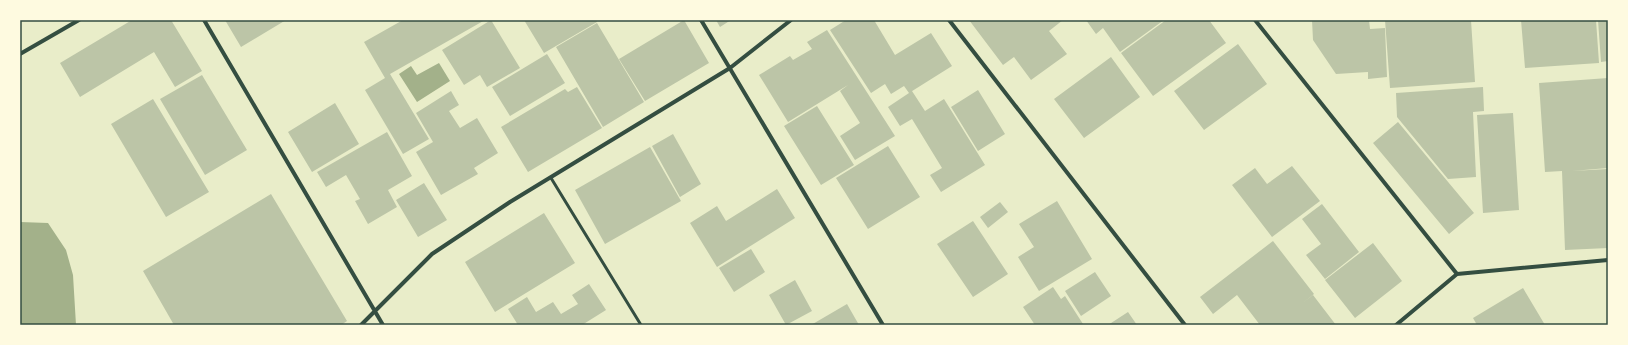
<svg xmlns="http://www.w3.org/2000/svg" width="1628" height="345" viewBox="0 0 1628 345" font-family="'Alegreya Sans',sans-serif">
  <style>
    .water { fill: #a3b18a }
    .building { fill: #bcc5a7 }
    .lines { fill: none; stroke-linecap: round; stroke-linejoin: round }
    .service { stroke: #344e41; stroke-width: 3 }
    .minor { stroke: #344e41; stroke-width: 4 }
    .neatline { fill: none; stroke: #344e41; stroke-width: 1.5 }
  </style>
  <rect width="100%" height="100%" fill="#e9edc9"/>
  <!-- water -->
  <path class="water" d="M439 63 450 81 417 102 399 74 411 66 417 75Z
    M20 222 48 223 66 250 73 275 76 325H20Z"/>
  <!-- building -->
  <path class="building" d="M132 20H171L202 71 175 87 154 52 80 97 60 63Z
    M225 20H286L241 47Z
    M403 20H485L390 74 429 139 403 154 365 90 385 78 364 42Z
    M491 20 520 68 487 87 480 75 464 85 442 50Z
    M524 20H596L597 22 544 53Z
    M684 20 709 63 645 101 619 59Z
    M716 20H731L720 27Z
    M846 20H874L895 55 931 33 952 66 909 93 904 86 891 94 885 84 871 93 830 30Z
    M969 20H1063L1049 31 1067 54 1031 80 1014 57 1003 65Z
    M1086 20H1164L1120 52 1103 28 1096 34Z
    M1166 20H1209L1226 43 1153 96 1121 53Z
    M1312 20H1369L1370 29 1385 28 1387 77 1368 79V72L1336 74 1313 40Z
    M1385 20H1471L1475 82 1390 88Z
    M1521 20H1596L1599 63 1525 68Z
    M1598 20H1608V61L1601 62Z
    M597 23 644 102 603 127 556 47Z
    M827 30 895 136 855 160 840 136 860 123 840 91 848 85 788 122 759 75 790 56 793 60 812 49 807 42Z
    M1238 44 1267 84 1204 130 1174 91Z
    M547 54 565 83 510 116 492 87Z
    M1111 57 1140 97 1084 138 1054 99Z
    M202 75 247 150 205 175 160 99Z
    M1608 78V168L1572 171 1607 169 1608 248 1565 250 1562 171 1545 172 1539 83Z
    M577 87 602 128 528 172 501 127 565 89 568 92Z
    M1483 87 1484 111 1473 112 1476 177 1448 179 1397 117 1396 93Z
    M978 90 1005 134 978 151 951 107Z
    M451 91 459 105 449 111 460 128 477 118 498 153 474 168 478 174 441 195 416 152 433 142 416 113Z
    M912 91 925 111 944 99 985 165 941 192 930 175 942 168 912 119 900 126 888 107Z
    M153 99 209 192 166 217 111 124Z
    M335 103 359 144 312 172 288 132Z
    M817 106 854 165 821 185 784 126Z
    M1513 113 1519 210 1483 213 1477 115Z
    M1398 122 1474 213 1449 234 1373 143Z
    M387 132 412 176 388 190 397 207 368 224 355 201 360 199 346 175 326 187 317 172Z
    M673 134 701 184 680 197 652 146Z
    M888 146 920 197 868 229 836 178Z
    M650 147 681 201 605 244 575 190Z
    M1292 166 1320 201 1272 237 1232 185 1255 168 1267 184Z
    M424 183 447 220 418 237 396 200Z
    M777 189 795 218 717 267 690 223 717 206 726 221Z
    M271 194 347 321 341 325H174L143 271Z
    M1057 201 1092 259 1039 291 1018 257 1034 247 1019 224Z
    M1000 202 1008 212 988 228 980 217Z
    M1322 204 1359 252 1325 279 1306 255 1321 244 1302 219Z
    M544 213 575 263 495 312 465 262Z
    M973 221 1008 274 973 297 937 244Z
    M1273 241 1314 294 1304 302 1313 295 1336 325H1260L1237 295 1213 314 1200 297Z
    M1373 243 1402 281 1355 318 1325 280Z
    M751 249 765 272 734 292 719 268Z
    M1095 272 1111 296 1081 316 1065 291Z
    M795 280 812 311 786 325 769 295Z
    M589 284 606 310 582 325H518L508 309 527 297 536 312 553 302 561 314 578 304 572 295Z
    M1053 287 1061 299 1065 296 1083 324 1035 325 1023 307Z
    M1523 288 1545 325H1477L1473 318Z
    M847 304 859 325H811Z
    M1128 312 1137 325H1108Z"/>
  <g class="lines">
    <!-- service -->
    <path class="service" d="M551 178 641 325"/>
    <!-- minor -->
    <path class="minor" d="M204 20 383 325
      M701 20 883 325
      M949 20 1185 325
      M1255 20 1457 274
      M20 54 79 20
      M1457 274 1608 260
      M361 325 432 254 510 202 730 68 791 20
      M1396 325 1457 274"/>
  </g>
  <!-- border -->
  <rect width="1628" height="345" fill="none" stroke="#fefae0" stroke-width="42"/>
  <rect x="21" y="21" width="1586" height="303" class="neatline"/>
</svg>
